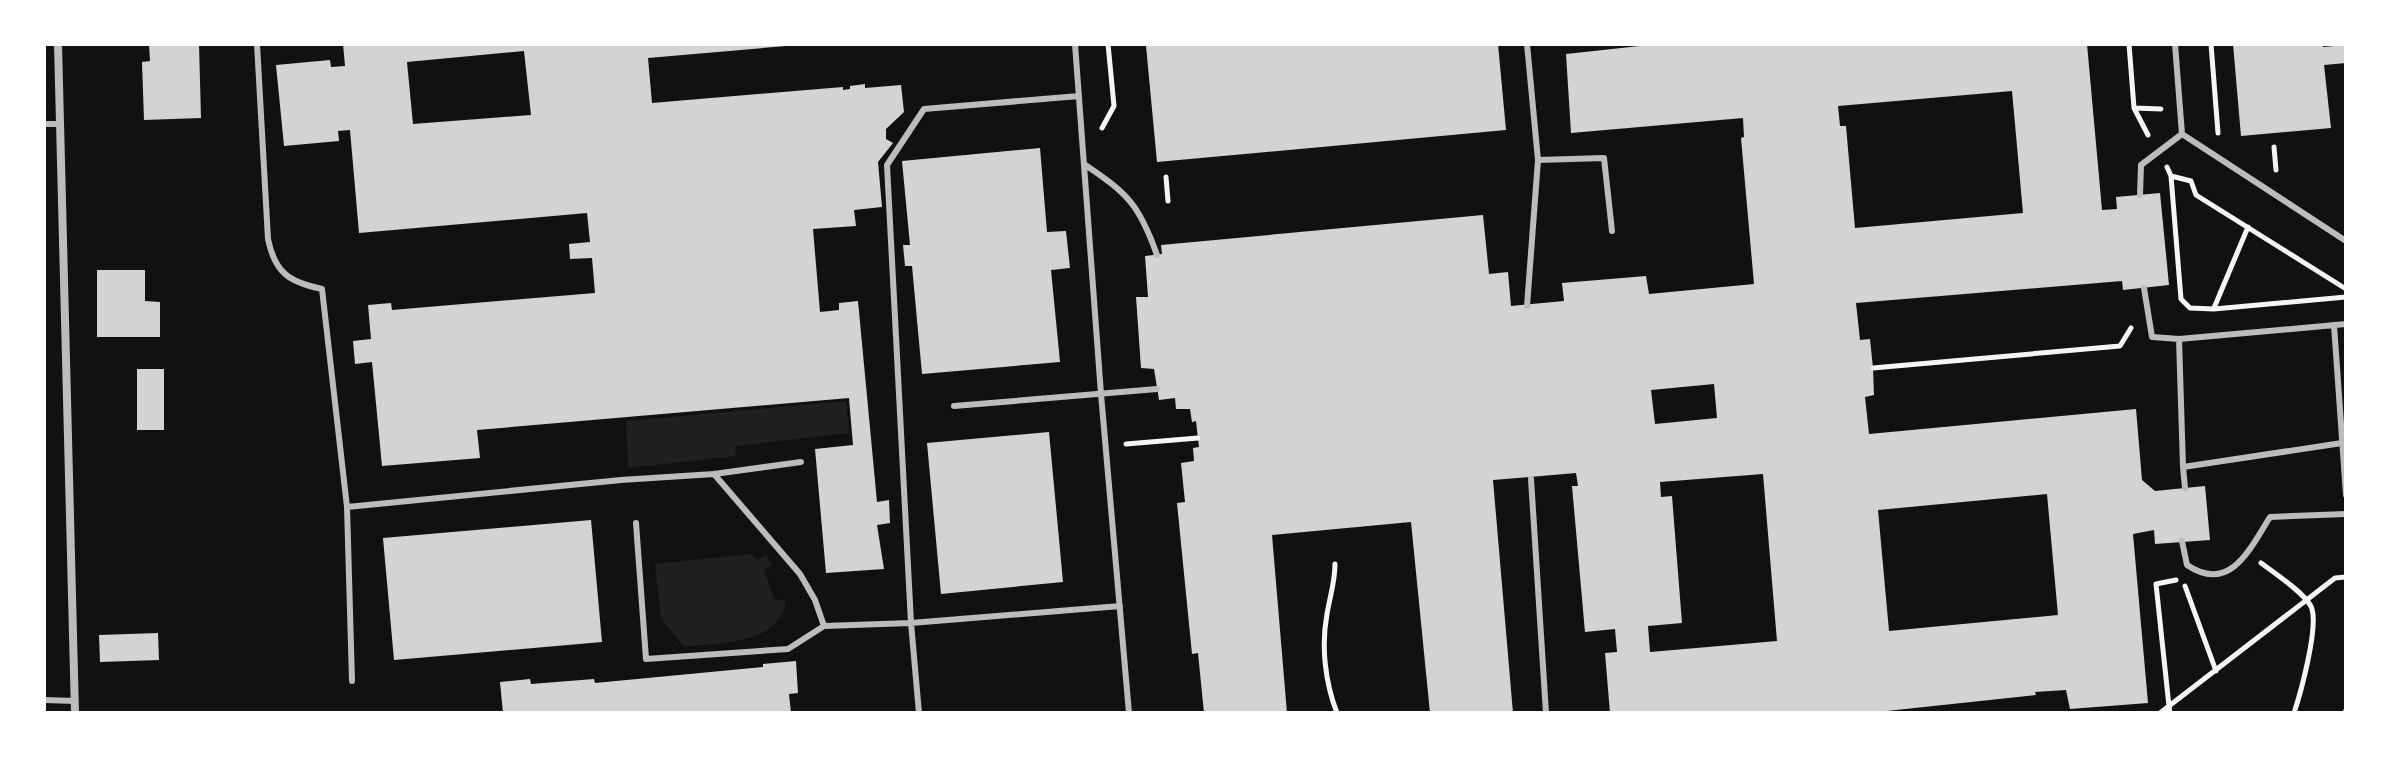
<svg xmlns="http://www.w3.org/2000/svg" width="2390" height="757" viewBox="0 0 2390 757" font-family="Mulish,sans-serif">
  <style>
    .green { fill: #202020 }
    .building { fill: #d3d3d3; fill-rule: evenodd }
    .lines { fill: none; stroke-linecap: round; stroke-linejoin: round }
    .path { stroke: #f5f5f5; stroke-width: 5 }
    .service { stroke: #bcbcbc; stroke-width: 6 }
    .minor { stroke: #bcbcbc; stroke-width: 8 }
  </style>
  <rect width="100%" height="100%" fill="#111"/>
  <!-- green -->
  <path class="green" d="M846 401 849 433 735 446 736 456 628 468 626 421Z
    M751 554 758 560 766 555 772 565 764 570 774 599 786 601C778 646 720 642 684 647L661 618 655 564Z"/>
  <!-- building -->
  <path class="building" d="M149 44H199L201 118 144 120 142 62 150 61Z
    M343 44H786V46L648 58 652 103 843 87V90L850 89V86L865 84V88L901 85 904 112 886 129V139L893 143 878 162 882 207 854 210 856 226 813 229 820 312 839 310V303L858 301 877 502 889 500 890 523 877 525 884 569 826 573 815 449 853 445 849 398 477 430 480 458 382 466 372 362 355 364 353 341 371 339 368 305 391 303 392 310 595 293 592 258 570 259 569 244 590 242 587 213 359 233 350 130 338 131 339 141 284 146 276 65 330 60 331 67 345 66ZM524 51 531 115 413 124 407 62Z
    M1167 44H1498L1506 130 1157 162 1146 46Z
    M1658 44H2087L2102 210 2117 209 2116 197 2160 193 2169 285 2123 290 2122 281 1856 303 1860 340 1870 339 1873 368 1874 395 1865 397 1869 434 2136 409 2142 480 2155 491 2205 486 2210 540 2155 544 2154 530 2133 534 2148 703 2070 709 2066 690 2035 692 2036 695 1868 713H1610L1605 653 1617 652 1615 629 1585 632 1572 486H1578L1576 473 1493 480 1513 713H1430L1411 522 1272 535 1287 713H1204L1198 653 1192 654 1177 503 1185 502 1181 463 1194 461 1193 448 1199 447 1196 421 1192 422 1190 409H1176L1175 398 1159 400 1154 369 1141 368 1136 297H1148L1145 256 1162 254 1161 245 1483 215 1489 274 1508 272 1511 306 1564 301 1562 283 1646 276 1649 294 1754 284 1741 138 1744 137 1743 118 1571 133 1566 54ZM2012 91 2023 213 1855 228 1846 126H1840L1838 106ZM1714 384 1717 418 1655 424 1651 390ZM1763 474 1777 641 1650 652 1648 626 1682 623 1672 496 1661 497 1660 482ZM2047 494 2058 615 1889 631 1878 510Z
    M2233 44H2323V47L2346 45V63L2324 65 2331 128 2241 136Z
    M1040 148 1047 232 1066 231 1070 268 1051 270 1060 362 922 374 912 266H905L903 245H910L902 161Z
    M97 270H145V301L160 302V337H97Z
    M137 369H164V430H137Z
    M1049 432 1063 582 941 594 927 443Z
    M591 520 602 642 394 660 383 538Z
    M158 633 159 660 100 662 99 635Z
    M796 661 798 693 789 694 791 713H503L500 682 530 679 531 684 594 679 595 683 763 667V664Z"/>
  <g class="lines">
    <!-- path -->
    <path class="path" d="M2129 44 2134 108 2148 135
      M2211 44 2218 133
      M2134 108 2161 109
      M1102 128 1114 106 1108 44
      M2274 147 2276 170
      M2167 167 2171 176 2181 299 2190 308 2214 309 2346 297
      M2171 176 2191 181 2196 195 2346 289
      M1166 177 1168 201
      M2214 308 2248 227
      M1873 368 2120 346 2131 328
      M1126 444 1198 438
      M2261 563C2273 572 2308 595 2312 609 2318 629 2301 692 2294 713
      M1335 564C1335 582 1330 596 1327 614 1321 646 1325 682 1337 713
      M2185 586 2216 671
      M2160 713 2169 706 2156 584 2176 580
      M2170 713 2169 706 2335 578 2346 577"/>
    <!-- service -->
    <path class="service" d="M257 44 268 239C275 273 289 282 322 289L347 507 621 480 714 474 801 462
      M1075 44 1101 394 1129 713
      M2175 44 2182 134
      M44 124H61
      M1538 160 1604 158 1612 231
      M1084 164C1128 194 1139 204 1157 255
      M2140 195 2141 165 2182 134 2346 241
      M2144 288 2152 337 2179 339 2346 324
      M1527 306 1538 160 1527 44
      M2334 325 2346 495
      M2179 339 2183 467 2342 443
      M954 406 1157 389
      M2183 467 2185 488
      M714 474 800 574 815 600 824 626
      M1531 479 1546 713
      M347 507 352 681
      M636 523 646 659 788 649 824 626 911 623 1120 606
      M2182 541 2187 565C2230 594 2250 549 2270 517L2346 514
      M44 700 75 701
      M919 713 911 623 887 165 924 109 1079 96
      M2345 713 2346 711"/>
    <!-- minor -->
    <path class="minor" d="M58 44 75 713"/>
  </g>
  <!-- border -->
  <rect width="2390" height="757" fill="none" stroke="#ffffff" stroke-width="92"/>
</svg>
